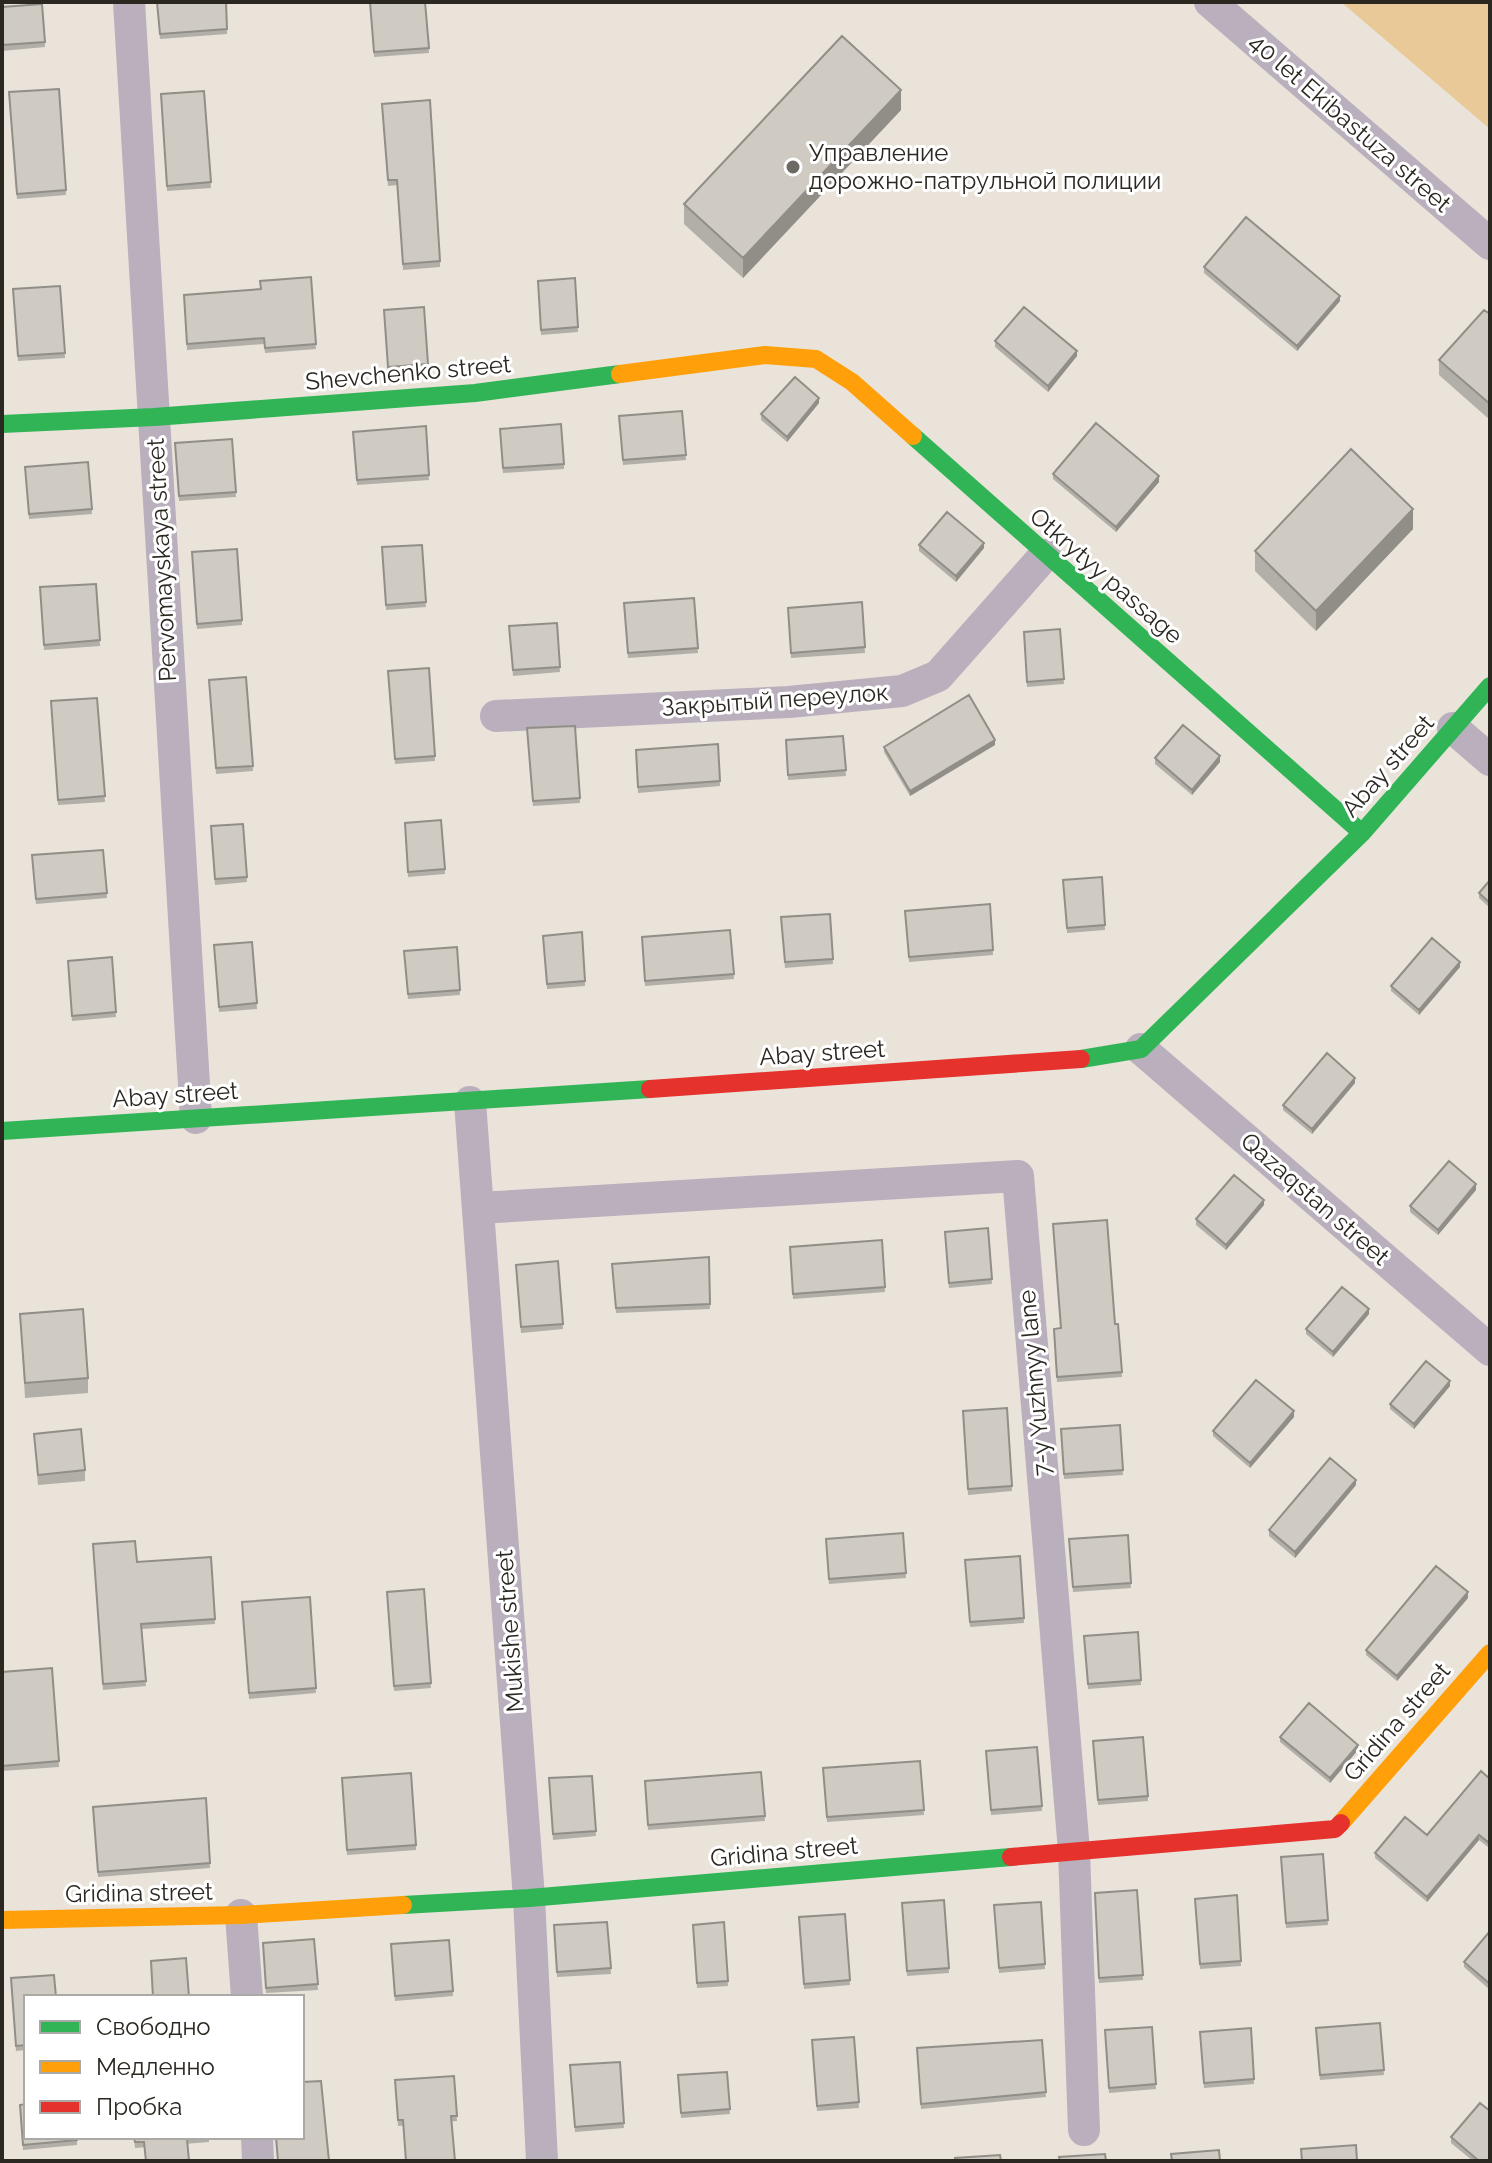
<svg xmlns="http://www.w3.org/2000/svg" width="1492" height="2163" viewBox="0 0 1492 2163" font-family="Raleway,sans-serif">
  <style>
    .pitch { fill: #e8c997 }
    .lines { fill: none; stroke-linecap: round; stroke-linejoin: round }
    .street { stroke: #baafbd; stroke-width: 32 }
    .fast { stroke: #30b455; stroke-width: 18 }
    .slow { stroke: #ff9f0a; stroke-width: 18 }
    .jam { stroke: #e5322d; stroke-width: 18 }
    .wall { fill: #b2afa8 }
    .shaded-wall { fill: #918e88 }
    .building { fill: #cfcbc3; stroke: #918e88; stroke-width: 2 }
    .poi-dot { fill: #6e6962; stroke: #fff; stroke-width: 3 }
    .labels { text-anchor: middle; stroke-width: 6; stroke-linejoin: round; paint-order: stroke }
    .street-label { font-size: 24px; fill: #2b2721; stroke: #fff }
    .poi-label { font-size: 24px; fill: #2b2721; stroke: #fff; text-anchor: start }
  </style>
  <rect width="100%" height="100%" fill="#e9e3da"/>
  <!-- pitch -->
  <path class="pitch" d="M1341 2H1490V129Z"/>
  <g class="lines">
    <!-- street -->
    <path class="street" d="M129 2 196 1118
      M1210 2 1490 244
      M496 716 789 702 902 691 938 676 1045 555
      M1453 728 1490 760
      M1141 1049 1490 1350
      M470 1102 529 1898 542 2161
      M479 1208 1018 1176 1074 1851 1084 2130
      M241 1915 247 1997
      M257 2137 258 2161"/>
    <!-- fast -->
    <path class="fast" d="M2 424 154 417 475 393 620 374
      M913 436 1362 833
      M1081 1059 1141 1049 1362 833 1490 686
      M2 1131 650 1089
      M403 1905 529 1898 1011 1857"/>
    <!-- slow -->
    <path class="slow" d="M620 374 765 355 816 359 852 382 913 436
      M1341 1823 1490 1653
      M2 1920 241 1915 403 1905"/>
    <!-- jam -->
    <path class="jam" d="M650 1089 1081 1059
      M1011 1857 1335 1829 1341 1823"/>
  </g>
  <!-- wall -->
  <path class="wall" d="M157 2H226L227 34 160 39Z
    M370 2H425L429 53 374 57Z
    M42 4 45 47 2 51V7Z
    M59 89 66 195 17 199 9 92Z
    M204 91 211 188 167 191 161 94Z
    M382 104 440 261V267L403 270 397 185 388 186Z
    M901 110 743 278 684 224V204Z
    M1204 267 1340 301 1297 351 1204 273Z
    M311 277 316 349 265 353 264 344 187 350 184 295 260 289Z
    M575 278 578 332 541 335 538 281Z
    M60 286 65 358 18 361 13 289Z
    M424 307 428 370 388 373 384 310Z
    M1490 314V420L1439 375V360Z
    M995 341 1077 356 1048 392 995 347Z
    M819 403 787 442 761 420V414Z
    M682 411 686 460 623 465 619 416Z
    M426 426 429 480 357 485 353 432Z
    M500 429 564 464V469L503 473Z
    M232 439 236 497 179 501 175 443Z
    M88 462 92 514 29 519 25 467Z
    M1053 474 1159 482 1116 532 1053 479Z
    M1413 529 1316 631 1255 571V551Z
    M422 545 426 607 386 610 382 547Z
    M919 545 984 548 956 582 919 551Z
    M192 552 242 620V625L197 629Z
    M96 584 100 646 44 650 40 587Z
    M694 598 698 653 628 658 624 603Z
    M862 602 865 653 791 658 788 608Z
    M557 623 560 672 513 676 509 626Z
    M1060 629 1064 684 1027 687 1024 632Z
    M429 668 435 761 395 764 388 671Z
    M246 677 253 771 216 774 209 680Z
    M97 698 105 802 58 805 51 701Z
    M575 726 580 803 533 806 527 728Z
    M843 736 846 776 788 780 786 740Z
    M718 744 720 786 638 793 636 750Z
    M995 745 910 796 884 752V747Z
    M1155 758 1220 762 1192 795 1155 764Z
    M405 823 445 869V874L408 877Z
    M243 824 247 882 215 885 211 826Z
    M103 850 107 898 36 904 32 855Z
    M1102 877 1105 930 1067 933 1063 880Z
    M1490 880V908L1479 898V893Z
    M990 904 993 955 909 962 905 911Z
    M830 914 833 964 785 968 781 917Z
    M730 930 734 979 645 986 642 937Z
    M582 932 585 986 547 989 543 936Z
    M252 942 257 1009 219 1012 214 945Z
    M457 947 460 995 408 999 404 951Z
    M112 957 116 1017 72 1021 68 961Z
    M1460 967 1419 1015 1391 991V986Z
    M1355 1083 1312 1134 1283 1110V1105Z
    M1476 1190 1438 1235 1410 1212V1206Z
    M1264 1205 1226 1250 1196 1225V1219Z
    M988 1228 992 1284 949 1288 945 1232Z
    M882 1240 885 1292 793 1299 790 1247Z
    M709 1257 710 1309 616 1313 612 1264Z
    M558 1261 563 1329 521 1333 516 1265Z
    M20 1314 88 1378V1393L25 1398Z
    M1369 1314 1333 1357 1306 1334V1329Z
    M1118 1324 1122 1377 1057 1382 1054 1329Z
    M1450 1386 1414 1429 1390 1409V1404Z
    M1007 1408 1012 1491 968 1495 963 1411Z
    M1294 1417 1250 1468 1213 1436V1431Z
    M1120 1425 1123 1475 1064 1479 1061 1429Z
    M34 1434 85 1470V1481L38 1485Z
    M1356 1485 1295 1558 1269 1536V1530Z
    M903 1533 906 1578 829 1584 826 1539Z
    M1128 1535 1131 1588 1073 1592 1069 1539Z
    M93 1544 137 1562 211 1557 215 1624 142 1629 146 1686 103 1690Z
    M1020 1556 1024 1623 970 1627 965 1560Z
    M424 1589 431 1688 394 1691 387 1592Z
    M310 1597 316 1693 249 1699 242 1602Z
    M1468 1598 1397 1681 1366 1655V1650Z
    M1138 1632 1141 1685 1088 1689 1084 1636Z
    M52 1668 59 1767 2 1771V1672Z
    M1280 1737 1358 1750 1330 1783 1280 1742Z
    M1093 1741 1148 1796V1801L1098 1805Z
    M1037 1747 1042 1811 991 1815 986 1751Z
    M920 1761 924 1815 827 1822 823 1768Z
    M761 1772 765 1821 648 1830 645 1781Z
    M592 1776 596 1836 553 1840 549 1778Z
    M342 1778 416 1845V1850L347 1855Z
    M1490 1779V1845L1488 1847 1479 1840 1427 1902 1375 1858V1853L1427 1835Z
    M206 1798 210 1868 98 1877 93 1807Z
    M1323 1854 1328 1925 1286 1928 1281 1857Z
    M1137 1890 1143 1980 1099 1983 1095 1893Z
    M1237 1895 1241 1966 1200 1969 1195 1899Z
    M944 1900 949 1973 907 1976 902 1903Z
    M1041 1902 1045 1969 999 1973 994 1905Z
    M845 1914 850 1985 804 1989 799 1917Z
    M607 1922 611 1974 557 1977 554 1925Z
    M724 1922 728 1986 697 1988 693 1925Z
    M1490 1931V1990L1464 1967V1962Z
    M314 1939 318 1990 266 1993 263 1943Z
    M449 1940 453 1996 395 2001 391 1944Z
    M11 1978 26 1997V2050L16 2051Z
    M1380 2023 1384 2075 1320 2080 1316 2028Z
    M1152 2027 1156 2089 1109 2093 1105 2030Z
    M1251 2028 1254 2084 1204 2088 1200 2032Z
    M854 2037 859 2108 817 2111 812 2040Z
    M1042 2040 1046 2097 921 2109 917 2048Z
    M620 2062 624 2128 575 2132 570 2065Z
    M727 2072 730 2114 681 2118 678 2075Z
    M454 2076 457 2121 398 2126 395 2080Z
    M20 2105 77 2137V2145L23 2150Z
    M134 2137H209V2142L135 2148Z
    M1451 2137 1490 2161H1473L1451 2143Z"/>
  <!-- shaded-wall -->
  <path class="shaded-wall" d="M901 90V110L743 278V258Z
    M1340 296V301L1297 351V346Z
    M1077 351V356L1048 392V386Z
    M819 398V403L787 442V437Z
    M1159 476V482L1116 532V527Z
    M1413 509V529L1316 631V611Z
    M984 543V548L956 582V576Z
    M995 740V745L910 796V791Z
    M1220 756V762L1192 795V790Z
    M1460 962V967L1419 1015V1010Z
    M1355 1078V1083L1312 1134V1129Z
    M1476 1184V1190L1438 1235V1230Z
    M1264 1200V1205L1226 1250V1245Z
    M1369 1309V1314L1333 1357V1352Z
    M1450 1381V1386L1414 1429V1424Z
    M1294 1411V1417L1250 1468V1463Z
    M1356 1480V1485L1295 1558V1552Z
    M1468 1592V1598L1397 1681V1676Z
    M1358 1745V1750L1330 1783V1778Z
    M1479 1835V1840L1427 1902V1897Z"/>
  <!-- building -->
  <path class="building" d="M157 2H226L227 29 160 34Z
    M370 2H425L429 48 374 52Z
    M42 4 45 42 2 45V7Z
    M842 36 901 90 743 258 684 204Z
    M59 89 66 190 17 194 9 92Z
    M204 91 211 182 167 186 161 94Z
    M430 100 440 261 403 264 397 180H388L382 104Z
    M1246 217 1340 296 1297 346 1204 267Z
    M311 277 316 344 265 348 264 338 187 344 184 295 261 289 260 281Z
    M575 278 578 327 541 330 538 281Z
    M60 286 65 353 18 356 13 289Z
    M424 307 428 364 388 367 384 310Z
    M1024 307 1077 351 1048 386 995 341Z
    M1484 310 1490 314V404L1439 360Z
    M795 377 819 398 787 437 761 414Z
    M682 411 686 455 623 460 619 416Z
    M1096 423 1159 476 1116 527 1053 474Z
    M561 424 564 464 503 468 500 429Z
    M426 426 429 475 357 480 353 432Z
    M232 439 236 492 179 496 175 443Z
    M1351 449 1413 509 1316 611 1255 551Z
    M88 462 92 509 29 514 25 467Z
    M947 512 984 543 956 576 919 545Z
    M422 545 426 602 386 605 382 547Z
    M237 549 242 620 197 624 192 552Z
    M96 584 100 640 44 645 40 587Z
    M694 598 698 648 628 653 624 603Z
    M862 602 865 647 791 653 788 608Z
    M557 623 560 667 513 670 509 626Z
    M1060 629 1064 679 1027 682 1024 632Z
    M429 668 435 756 395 759 388 671Z
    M246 677 253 766 216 768 209 680Z
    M969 695 995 740 910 791 884 747Z
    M97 698 105 796 58 800 51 701Z
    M1183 725 1220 756 1192 790 1155 758Z
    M575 726 580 798 533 801 527 728Z
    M843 736 846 770 788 775 786 740Z
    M718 744 720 781 638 787 636 750Z
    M441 820 445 869 408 872 405 823Z
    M243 824 247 877 215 879 211 826Z
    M103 850 107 893 36 899 32 855Z
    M1102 877 1105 925 1067 928 1063 880Z
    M1490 880V903L1479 893Z
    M990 904 993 950 909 957 905 911Z
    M830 914 833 959 785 962 781 917Z
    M730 930 734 974 645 981 642 937Z
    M582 932 585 981 547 984 543 936Z
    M1432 938 1460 962 1419 1010 1391 986Z
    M252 942 257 1003 219 1007 214 945Z
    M457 947 460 990 408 994 404 951Z
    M112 957 116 1012 72 1016 68 961Z
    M1327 1053 1355 1078 1312 1129 1283 1105Z
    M1449 1161 1476 1184 1438 1230 1410 1206Z
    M1234 1175 1264 1200 1226 1245 1196 1219Z
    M1107 1220 1115 1324H1118L1122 1372 1057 1377 1054 1329 1061 1328 1053 1224Z
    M988 1228 992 1279 949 1283 945 1232Z
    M882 1240 885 1287 793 1294 790 1247Z
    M709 1257 710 1304 616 1308 612 1264Z
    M558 1261 563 1324 521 1327 516 1265Z
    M1342 1287 1369 1309 1333 1352 1306 1329Z
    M83 1309 88 1378 25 1383 20 1314Z
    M1426 1361 1450 1381 1414 1424 1390 1404Z
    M1256 1380 1294 1411 1250 1463 1213 1431Z
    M1007 1408 1012 1486 968 1489 963 1411Z
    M1120 1425 1123 1470 1064 1474 1061 1429Z
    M81 1429 85 1470 38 1475 34 1434Z
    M1330 1458 1356 1480 1295 1552 1269 1530Z
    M903 1533 906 1573 829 1579 826 1539Z
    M1128 1535 1131 1583 1073 1587 1069 1539Z
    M135 1541 137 1562 211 1557 215 1619 141 1624 146 1681 103 1684 93 1544Z
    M1020 1556 1024 1618 970 1622 965 1560Z
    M1436 1566 1468 1592 1397 1676 1366 1650Z
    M424 1589 431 1683 394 1686 387 1592Z
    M310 1597 316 1688 249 1693 242 1602Z
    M1138 1632 1141 1680 1088 1684 1084 1636Z
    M52 1668 59 1761 2 1766V1672Z
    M1309 1703 1358 1745 1330 1778 1280 1737Z
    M1143 1737 1148 1796 1098 1800 1093 1741Z
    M1037 1747 1042 1806 991 1810 986 1751Z
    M920 1761 924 1810 827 1817 823 1768Z
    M1481 1771 1490 1779V1839L1488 1842 1479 1835 1427 1897 1375 1853 1405 1817 1427 1835Z
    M761 1772 765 1816 648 1825 645 1781Z
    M411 1773 416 1845 347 1850 342 1778Z
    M592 1776 596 1831 553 1834 549 1778Z
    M206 1798 210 1863 98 1872 93 1807Z
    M1323 1854 1328 1920 1286 1923 1281 1857Z
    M1137 1890 1143 1975 1099 1978 1095 1893Z
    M1237 1895 1241 1961 1200 1964 1195 1899Z
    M944 1900 949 1968 907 1971 902 1903Z
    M1041 1902 1045 1964 999 1968 994 1905Z
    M845 1914 850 1980 804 1984 799 1917Z
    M607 1922 611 1968 557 1972 554 1925Z
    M724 1922 728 1981 697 1983 693 1925Z
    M1490 1931V1984L1464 1962Z
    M314 1939 318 1984 266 1988 263 1943Z
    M449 1940 453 1991 395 1996 391 1944Z
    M186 1958 189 1997H153L151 1961Z
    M54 1975 56 1997H26V2045L16 2046 11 1978Z
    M1380 2023 1384 2070 1320 2075 1316 2028Z
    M1152 2027 1156 2084 1109 2088 1105 2030Z
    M1251 2028 1254 2079 1204 2083 1200 2032Z
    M854 2037 859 2102 817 2106 812 2040Z
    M1042 2040 1046 2092 921 2104 917 2048Z
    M620 2062 624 2123 575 2127 570 2065Z
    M727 2072 730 2109 681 2113 678 2075Z
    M454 2076 457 2116H451L455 2161H406L403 2120H398L395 2080Z
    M321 2081 329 2161H278L276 2137H302V2082Z
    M1480 2103 1490 2111V2161H1479L1451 2137Z
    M26 2104V2137H77V2140L23 2145 20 2105Z
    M134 2137H209L187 2139 189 2161H146L144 2142H135Z
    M1356 2145 1357 2161H1302L1301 2149Z
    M1219 2150 1220 2161H1172L1171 2154Z
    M1105 2154 1106 2161H1060L1059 2157Z
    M1000 2155 1001 2161H955V2158Z"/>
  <!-- markers -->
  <circle class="poi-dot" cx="793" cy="167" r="8"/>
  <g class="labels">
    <!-- street labels -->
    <g class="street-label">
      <text transform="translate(1350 123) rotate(41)" y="8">40 let Ekibastuza street</text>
      <text transform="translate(408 373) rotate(-5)" y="8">Shevchenko street</text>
      <text transform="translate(162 560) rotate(-93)" y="8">Pervomayskaya street</text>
      <text transform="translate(1106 576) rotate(41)" y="8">Otkrytyy passage</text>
      <text transform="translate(775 700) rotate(-4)" y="8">Закрытый переулок</text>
      <text transform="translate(1388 766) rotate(-49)" y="8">Abay street</text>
      <text transform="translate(822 1053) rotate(-4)" y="8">Abay street</text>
      <text transform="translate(175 1095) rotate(-4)" y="8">Abay street</text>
      <text transform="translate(1315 1199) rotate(41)" y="8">Qazaqstan street</text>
      <text transform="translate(1035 1383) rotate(-95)" y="8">7-y Yuzhnyy lane</text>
      <text transform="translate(510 1631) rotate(-94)" y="8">Mukishe street</text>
      <text transform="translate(1397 1722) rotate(-49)" y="8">Gridina street</text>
      <text transform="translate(784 1852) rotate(-5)" y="8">Gridina street</text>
      <text transform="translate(139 1893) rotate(-1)" y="8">Gridina street</text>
    </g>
    <!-- poi labels -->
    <g class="poi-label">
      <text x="809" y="161">Управление<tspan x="809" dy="28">дорожно-патрульной полиции</tspan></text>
    </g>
  </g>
  <!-- border -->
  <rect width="1492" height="2163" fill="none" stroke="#2b2721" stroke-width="8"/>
  <!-- legend -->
  <rect x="24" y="1995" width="280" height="144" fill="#ffffff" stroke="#aaa9a6" stroke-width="2"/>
  <rect x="40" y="2021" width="40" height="12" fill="#30b455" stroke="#aaa9a6" stroke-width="2"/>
  <text x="96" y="2035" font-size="24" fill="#2b2721">Свободно</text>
  <rect x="40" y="2061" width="40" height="12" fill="#ff9f0a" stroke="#aaa9a6" stroke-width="2"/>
  <text x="96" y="2075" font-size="24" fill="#2b2721">Медленно</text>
  <rect x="40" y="2101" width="40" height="12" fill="#e5322d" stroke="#aaa9a6" stroke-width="2"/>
  <text x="96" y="2115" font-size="24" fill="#2b2721">Пробка</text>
</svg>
